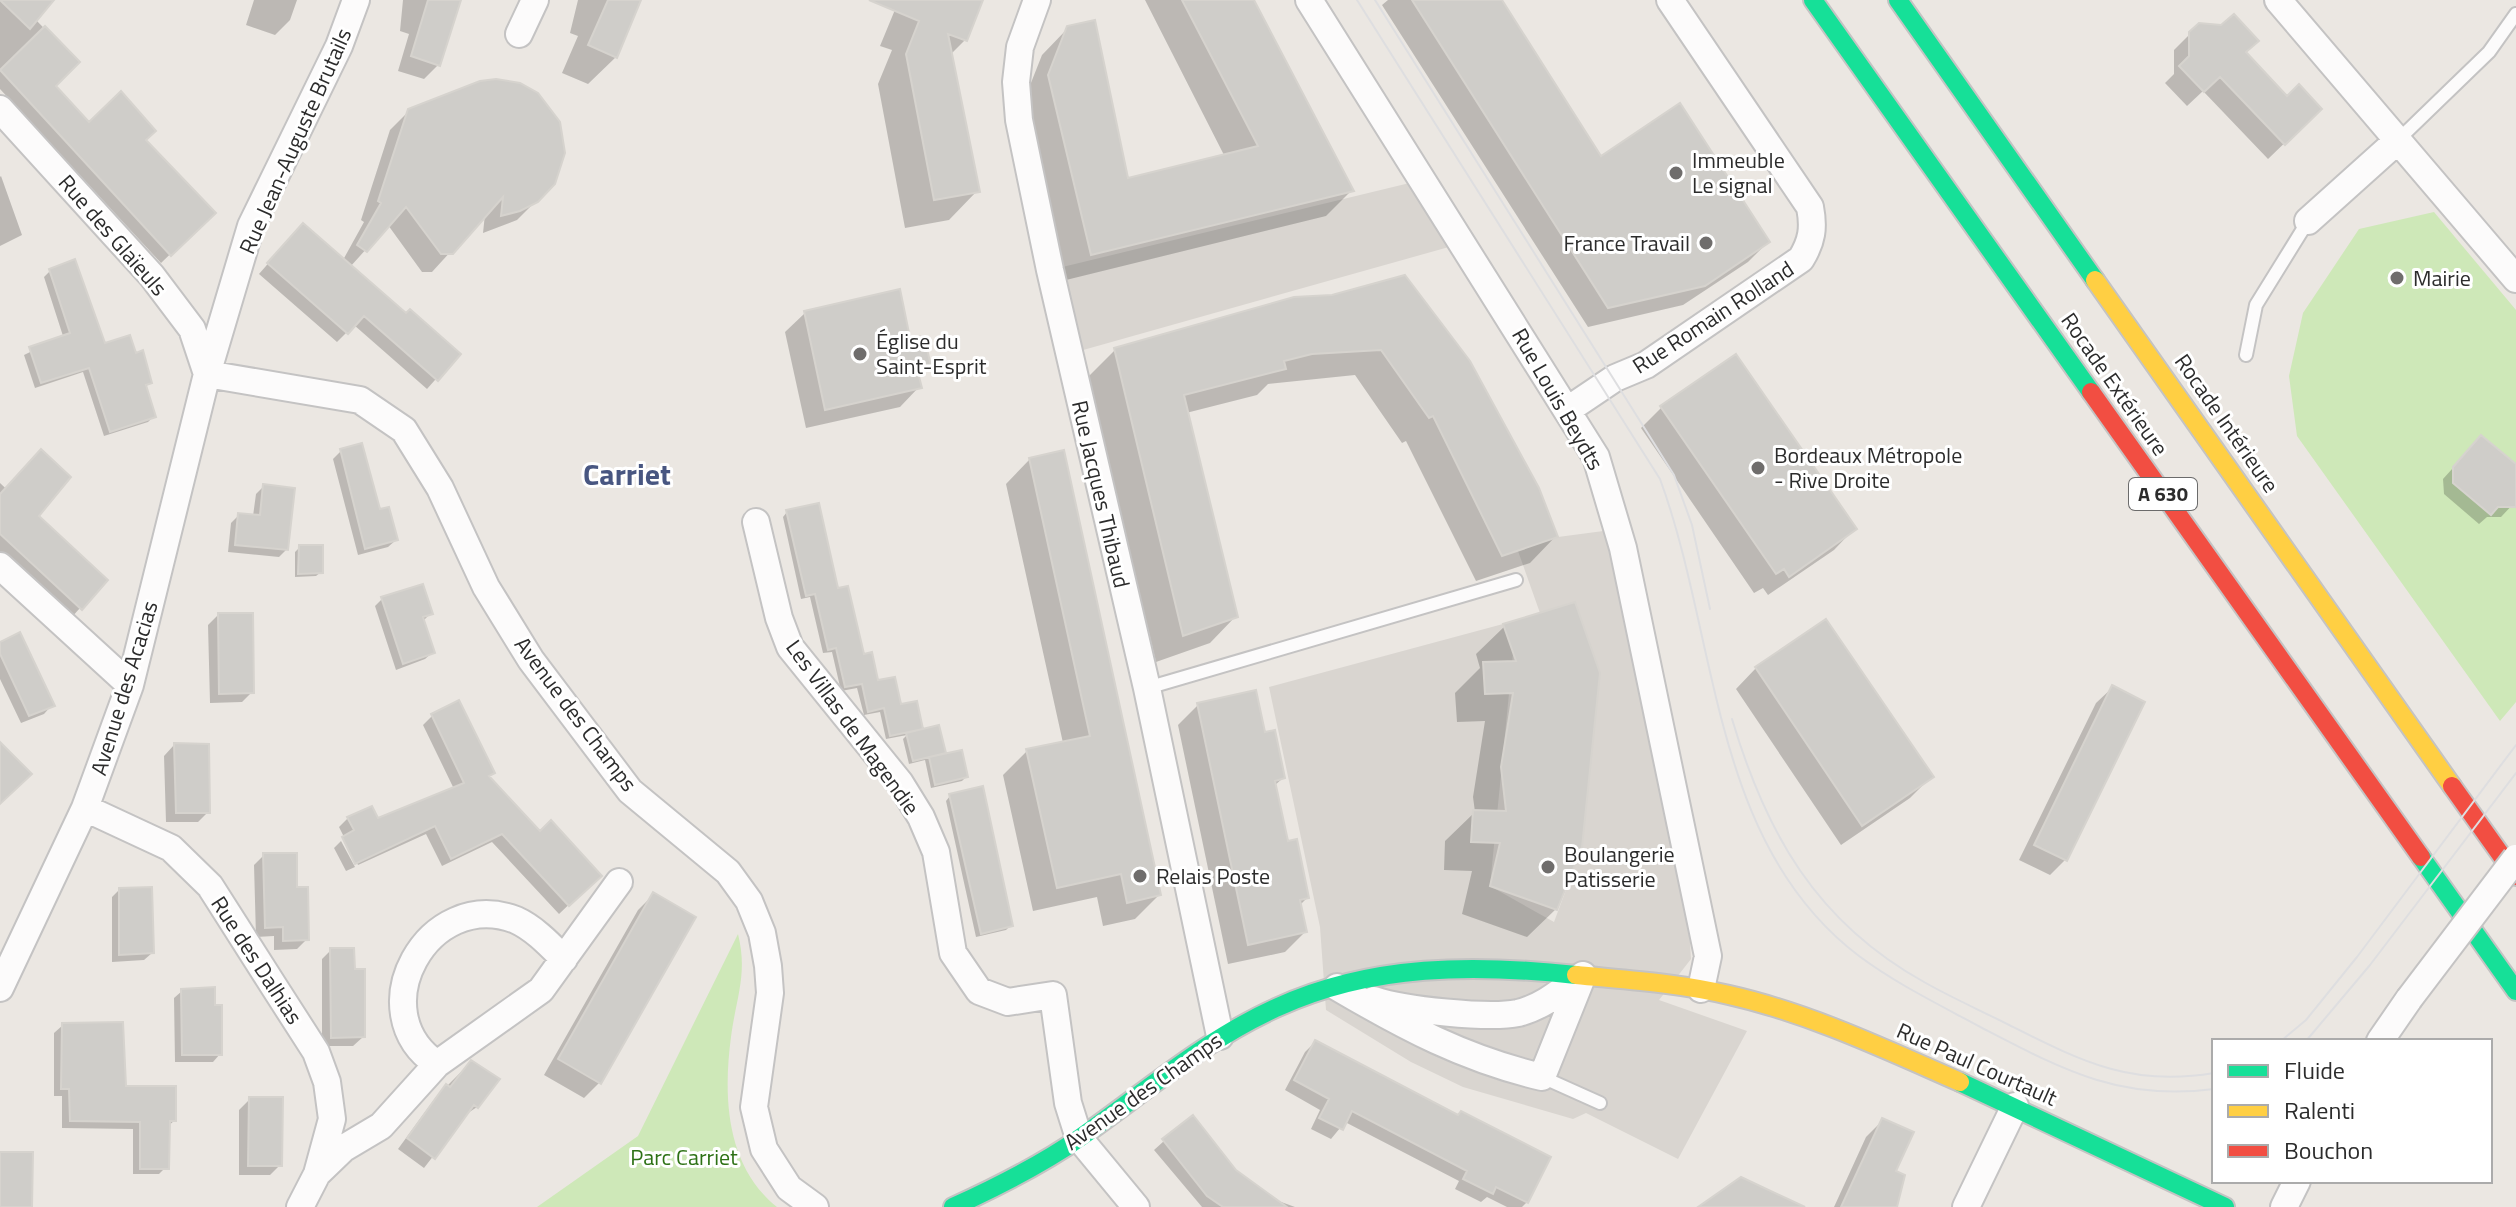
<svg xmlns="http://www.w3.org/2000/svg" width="2516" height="1207" viewBox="0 0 2516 1207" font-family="'Titillium Web',sans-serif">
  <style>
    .green { fill: #cee8b8 }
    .plaza { fill: #d9d5d0 }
    .shadow { fill: #0003 }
    .building { fill: #cfcdc9; stroke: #d6d3ce; stroke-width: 2 }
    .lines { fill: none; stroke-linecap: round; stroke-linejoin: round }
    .lane-casing { stroke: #c4c3c3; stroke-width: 16 }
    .street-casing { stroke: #c4c3c3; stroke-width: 30 }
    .fast-casing { stroke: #c4c3c3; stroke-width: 22 }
    .slow-casing { stroke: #c4c3c3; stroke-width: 22 }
    .jam-casing { stroke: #c4c3c3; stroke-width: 22 }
    .lane { stroke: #fcfbfb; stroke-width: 12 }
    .street { stroke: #fcfbfb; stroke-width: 26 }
    .fast { stroke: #16e098; stroke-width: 18 }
    .slow { stroke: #ffcf43; stroke-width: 18 }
    .jam { stroke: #f24e42; stroke-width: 18 }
    .tram { stroke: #dedee0; stroke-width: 2 }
    .street-bridge-casing { stroke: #c4c3c3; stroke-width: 30; stroke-linecap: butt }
    .street-bridge { stroke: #fcfbfb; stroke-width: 26 }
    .poi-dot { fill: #6f6d6c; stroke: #fff; stroke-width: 3 }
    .labels { text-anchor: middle; stroke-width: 6; stroke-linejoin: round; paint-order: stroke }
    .shield { fill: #fff; stroke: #6b6b6b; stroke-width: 2 }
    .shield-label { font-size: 20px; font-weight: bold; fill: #2c2c2c }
    .street-label { font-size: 22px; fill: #2c2c2c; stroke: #fff }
    .poi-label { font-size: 22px; fill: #2c2c2c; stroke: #fff; text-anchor: start }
    .park-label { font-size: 22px; fill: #2d7115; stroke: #fff }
    .district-label { font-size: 30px; font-weight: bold; fill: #485681; stroke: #fff }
  </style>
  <rect width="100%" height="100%" fill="#ebe7e2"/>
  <!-- green -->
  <path class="green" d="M2434 212 2516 310V702L2500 721 2297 436 2289 376 2303 313 2359 229Z
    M738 934C748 974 736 998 731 1037 723 1097 726 1166 777 1207H537L638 1136Z"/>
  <!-- plaza -->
  <path class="plaza" d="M1422 180 1463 243 1069 354 1050 270Z
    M1611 530 1687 894 1691 959 1659 1000 1747 1031 1678 1159 1586 1113 1573 1119 1463 1087 1411 1062 1326 1010 1320 927 1269 687 1503 624 1513 653 1490 886 1554 922 1582 847 1540 613 1518 551 1558 537Z"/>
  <!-- shadow -->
  <path class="shadow" d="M0 0H39L36 20 77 62 53 86 89 125 143 140 213 213 161 263 0 89Z
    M254 0H297L290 20 275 35 246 25Z
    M403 0H459L439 64 424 79 398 71 409 34 400 31Z
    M578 0H639L616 57 588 84 562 73 578 36 570 33Z
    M899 0H981L965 40 950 55 977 191 949 220 905 228 878 84 892 50 880 46Z
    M1145 0H1253L1352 190 1326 216 1066 280 1023 103 1042 55 1068 28 1126 181 1225 157Z
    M1388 0H1499L1601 159 1768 242 1748 262 1683 305 1588 327 1382 5Z
    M2190 34 2244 53 2287 98 2320 109 2268 159 2203 91 2187 106 2165 83 2174 74V50Z
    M409 111 537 200 517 220 483 233 485 214 432 272H422L388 225 350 267 406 316 458 354 427 389 354 325 337 342 259 274 293 235 343 260 364 222 361 220 390 130Z
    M1 176 22 235 0 246V177Z
    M50 271 103 346 135 356 150 382 145 388 154 416 148 422 104 436 83 372 35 388 24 355 63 336 44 277Z
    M1294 299 1468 362 1556 536 1530 563 1476 581 1406 441 1402 443 1355 375 1268 384 1257 395 1186 413 1236 616 1210 643 1156 662 1088 377 1115 350Z
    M805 313 909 341 928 365 917 377 919 387 900 407 806 428 785 332Z
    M1662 407 1854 529 1834 550 1768 595 1763 588 1754 593 1641 428Z
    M2471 448 2516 467V501L2501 517H2487L2479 524 2444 494 2443 479Z
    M341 451 396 540 388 547 358 555 333 459Z
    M1030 459 1159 895 1135 919 1103 926 1097 897 1033 911 1003 775 1027 751 1063 743 1006 484Z
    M0 483 36 517 80 608 71 618 0 552Z
    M264 486 287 549 279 557 228 552 231 523 239 515 253 516 256 494Z
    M787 512 837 591 862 657 877 683 943 752 939 757 966 777 962 781 931 788 925 760 909 764 903 739 907 735 886 739 880 712 864 715 857 688 841 691 832 652 823 653 810 597 801 599 783 517Z
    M300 547 321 572 316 576 295 577V552Z
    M382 599 431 613 423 621 433 652 425 659 396 670 375 606Z
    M218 615 252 692 242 702 210 703 208 625Z
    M1505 626 1598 673 1556 909 1527 937 1462 914 1472 871 1444 870 1445 841 1475 812 1473 797 1485 721 1457 722 1455 693 1480 668 1476 654Z
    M0 644 52 705 44 714 21 723 0 679Z
    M1756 668 1931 777 1910 798 1841 845 1736 689Z
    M2112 688 2065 860 2050 875 2019 860 2096 703Z
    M1198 705 1263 734 1283 778 1274 786 1287 844 1307 898 1299 906 1305 932 1285 952 1228 964 1178 725Z
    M432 716 492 773 487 778 540 834 599 876 559 914 492 842 442 866 426 834 358 865 339 827 348 818 378 821 454 789 423 725Z
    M174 745 208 812 198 822H166L164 756Z
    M950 796 1011 925 1006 930 976 937 946 801Z
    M341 841 355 867 346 871 334 848Z
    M264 855 307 939 297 949 274 950V936L256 937 254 865Z
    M119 890 152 953 144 960 112 962V897Z
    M653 895 600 1082 584 1098 544 1075 638 910Z
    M331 950 363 1037 353 1046H322V959Z
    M182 991 220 1054 213 1062H175L174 998Z
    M63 1025 124 1089 174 1121 168 1126 167 1166 159 1174H133V1129L62 1128V1096H54V1033Z
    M1315 1042 1527 1202 1522 1207H1507L1487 1197 1481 1202 1455 1189 1459 1181 1345 1122 1331 1139 1311 1129 1320 1110 1285 1090 1305 1052Z
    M471 1062 477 1107 465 1115 424 1168 398 1149 436 1097Z
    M250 1099 280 1165 270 1175H239V1110Z
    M1883 1120 1893 1172 1894 1207H1834L1866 1137Z
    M1164 1141 1235 1171 1273 1199 1295 1207H1202L1154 1150Z"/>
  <!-- building -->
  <path class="building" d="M0 0H54L30 29Z
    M428 0H461L440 66 411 56Z
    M608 0H641L617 58 588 45Z
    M869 0H983L967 41 948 34 980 192 934 200 906 54 919 21Z
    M1182 0H1254L1354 191 1091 255 1048 75 1067 26 1095 20 1128 178 1258 146Z
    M1412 0H1502L1601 156 1680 103 1770 242 1705 286 1608 308Z
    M2234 14 2259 41 2246 52 2287 96 2299 84 2322 109 2285 145 2220 77 2204 92 2179 66 2189 56V32L2199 23 2221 25Z
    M45 26 80 62 56 86 89 122 121 91 156 131 146 140 216 213 171 256 0 70Z
    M496 79 520 83 538 93 560 122 565 153 555 184 538 202 520 211 501 216 503 197 453 254H441L406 207 367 252 357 245 381 203 378 201 408 109 480 81Z
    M303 223 406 313 410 309 461 354 438 381 364 316 348 334 267 263Z
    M75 259 105 343 130 335 136 353 143 350 152 383 146 385 156 417 110 432 89 368 41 383 29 347 70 333 49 269Z
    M1405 275 1470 361 1539 488 1558 537 1502 556 1433 416 1429 418 1381 350 1312 354 1284 361 1286 369 1184 395 1238 617 1183 636 1114 348 1294 297 1332 295Z
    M900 289 910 338 924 336 931 366 917 369 922 388 825 410 804 311Z
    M1736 354 1857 529 1789 577 1784 569 1776 574 1660 406Z
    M2481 435 2516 464V507H2498L2491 515 2453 483V467Z
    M362 443 380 509 389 507 398 540 365 549 340 449Z
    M41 449 71 477 39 516 108 580 82 610 0 534V494Z
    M1064 450 1161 895 1127 903 1121 874 1057 888 1026 749 1090 736 1029 458Z
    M263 484 295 488 288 550 235 545 238 513 260 515Z
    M819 503 838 588 848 586 864 654 872 652 878 680 895 677 901 704 917 701 923 729 890 736 884 708 868 712 862 684 845 687 836 648 828 650 815 594 806 596 786 510Z
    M299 545H323V573L298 574Z
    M423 584 433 614 423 617 435 653 403 664 381 597Z
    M1575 602 1600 673 1582 847 1557 910 1490 886 1500 843 1471 842 1473 810 1506 811 1501 767 1513 693 1485 694 1483 662 1516 661 1503 624Z
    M218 613H253L254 693 219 694Z
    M1826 619 1934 777 1862 826 1755 667Z
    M20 632 55 706 29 716 0 654V642Z
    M2112 685 2145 702 2067 861 2034 845Z
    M1256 690 1265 732 1275 730 1285 778 1275 781 1288 841 1297 839 1309 898 1300 900 1307 932 1248 945 1197 703Z
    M459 700 495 773 489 776 540 831 551 820 602 876 569 906 502 834 451 859 435 826 355 864 342 837 354 830 347 817 372 806 378 818 464 783 431 714Z
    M939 725 946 753 913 761 906 733Z
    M0 742 32 774 0 804Z
    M174 743 209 744 210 813H176Z
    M962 750 968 777 935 785 929 757Z
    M983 786 1013 926 981 934 949 794Z
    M263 853H297V887H308L309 940 283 941V927L265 928Z
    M152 887 154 953 119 955V888Z
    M653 892 696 917 601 1084 558 1059Z
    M330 948H354L355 969H365V1037L331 1038Z
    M215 987V1005H222V1055H182L181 989Z
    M123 1022 126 1086H176V1121H170L169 1169H140V1122L70 1121 69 1089H61L62 1023Z
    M1315 1040 1458 1115 1461 1111 1551 1157 1528 1203 1496 1187 1493 1194 1463 1179 1467 1171 1352 1111 1343 1130 1319 1118 1329 1099 1294 1080Z
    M471 1060 500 1079 478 1108 474 1105 435 1159 407 1138 446 1084 450 1087Z
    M249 1097H283L282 1166H248Z
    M1193 1115 1236 1170 1287 1207H1223L1207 1196 1162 1139Z
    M1882 1118 1914 1132 1896 1171 1905 1175 1897 1207H1841Z
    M0 1152H33L32 1207H0Z
    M1741 1177 1805 1207H1698Z"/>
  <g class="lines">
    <!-- lane casing -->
    <g class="lane-casing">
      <path id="lane" d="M2396 142 2489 52 2516 14
        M2246 355 2256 305 2308 221
        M1147 688 1516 580
        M1542 1077 1600 1103"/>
    </g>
    <!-- street casing -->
    <g class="street-casing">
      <path id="street" d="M1037 0 1020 47 1016 82 1019 120 1050 270 1147 688 1220 1036
        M1309 0 1596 457 1623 548 1708 956 1701 989
        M2278 0 2516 279
        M519 34 535 0
        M0 109 152 276 192 329 207 374
        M2308 221 2396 142
        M207 374 360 400 404 430 440 488 486 587 531 660 630 791 728 872 749 901 762 933 768 966 770 993 754 1107 764 1149 789 1188 815 1207
        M1569 409 1615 378 1646 365 1801 259C1812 241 1814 228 1810 207L1670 0
        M756 522 779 618 790 647 900 783 921 817 936 852 953 953 979 991 1008 1002 1053 995 1068 1103 1079 1138 1136 1207
        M0 566 130 685
        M85 808 171 848 210 886 273 985 316 1052 327 1082 332 1119 317 1174
        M1337 987C1405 1027 1465 1059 1542 1077L1583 975
        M0 988 85 808 130 685 207 374 251 226 339 46 356 0
        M1374 1000C1403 1010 1489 1019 1518 1013 1543 1007 1562 990 1583 975
        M2380 1041 2409 999
        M437 1064C359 1012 428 886 516 920 534 928 550 945 564 959
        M300 1207 317 1174 344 1148 381 1126 437 1064 541 990 619 882
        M1966 1207 2015 1106
        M2284 1207 2297 1181"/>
    </g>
    <!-- fast casing -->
    <g class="fast-casing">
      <path id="fast" d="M1813 0 2091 392
        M1898 0 2095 280
        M2421 857 2516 991
        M1960 1082 2225 1207
        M953 1207C997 1187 1041 1165 1081 1137 1145 1092 1206 1039 1278 1007 1372 964 1475 964 1576 975"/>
    </g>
    <!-- slow casing -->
    <g class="slow-casing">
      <path id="slow" d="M2095 280 2452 786
        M1576 975C1627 980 1679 983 1729 995 1809 1013 1885 1049 1960 1082"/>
    </g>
    <!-- jam casing -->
    <g class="jam-casing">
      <path id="jam" d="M2091 392 2421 857
        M2452 786 2516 876"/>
    </g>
    <!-- lane -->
    <use href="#lane" class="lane"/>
    <!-- street -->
    <use href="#street" class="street"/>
    <!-- fast -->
    <use href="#fast" class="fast"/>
    <!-- slow -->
    <use href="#slow" class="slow"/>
    <!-- jam -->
    <use href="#jam" class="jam"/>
    <!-- tram -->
    <path class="tram" d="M1357 0 1660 479C1719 639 1710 843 1859 956 1898 985 1942 1006 1984 1029 2065 1071 2121 1101 2214 1089
      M1375 0 1674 475 1692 525 1710 609
      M1732 719C1766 833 1816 922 1924 982 1952 998 1982 1011 2011 1026 2083 1062 2132 1087 2214 1073
      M2281 1041 2306 1020 2357 957 2516 745
      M2306 1041 2370 965 2516 773"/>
    <!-- street-bridge casing -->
    <g class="street-bridge-casing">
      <path id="street-bridge" d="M2409 999 2516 858"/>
    </g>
    <!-- street-bridge -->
    <use href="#street-bridge" class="street-bridge"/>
  </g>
  <!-- markers -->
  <g class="poi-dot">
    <circle cx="1676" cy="173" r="8"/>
    <circle cx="1706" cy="243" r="8"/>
    <circle cx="2397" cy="278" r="8"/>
    <circle cx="860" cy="354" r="8"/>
    <circle cx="1758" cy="468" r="8"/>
    <circle cx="1548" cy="867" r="8"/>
    <circle cx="1140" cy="876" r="8"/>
  </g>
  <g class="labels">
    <!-- shield labels -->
    <rect class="shield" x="2129" y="478" width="68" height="32" rx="6"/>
    <g class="shield-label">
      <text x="2163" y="501">A 630</text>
    </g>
    <!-- street labels -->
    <g class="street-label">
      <text transform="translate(295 141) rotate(-66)" y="8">Rue Jean-Auguste Brutails</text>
      <text transform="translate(113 235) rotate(49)" y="8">Rue des Glaïeuls</text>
      <text transform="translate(1713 317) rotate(-33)" y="8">Rue Romain Rolland</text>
      <text transform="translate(2115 384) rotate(55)" y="8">Rocade Extérieure</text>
      <text transform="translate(1558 399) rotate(60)" y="8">Rue Louis Beydts</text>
      <text transform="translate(2227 423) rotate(55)" y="8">Rocade Intérieure</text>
      <text transform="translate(1101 494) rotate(77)" y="8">Rue Jacques Thibaud</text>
      <text transform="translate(124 688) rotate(-73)" y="8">Avenue des Acacias</text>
      <text transform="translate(576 714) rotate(53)" y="8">Avenue des Champs</text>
      <text transform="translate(853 727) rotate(54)" y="8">Les Villas de Magendie</text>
      <text transform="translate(257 960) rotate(57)" y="8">Rue des Dalhias</text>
      <text transform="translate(1977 1064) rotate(24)" y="8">Rue Paul Courtault</text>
      <text transform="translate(1143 1091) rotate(-35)" y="8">Avenue des Champs</text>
    </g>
    <!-- poi labels -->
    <g class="poi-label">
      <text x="1692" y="168">Immeuble<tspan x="1692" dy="25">Le signal</tspan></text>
      <text x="1690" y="251" text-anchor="end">France Travail</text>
      <text x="2413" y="286">Mairie</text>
      <text x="876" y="349">Église du<tspan x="876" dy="25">Saint-Esprit</tspan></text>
      <text x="1774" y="463">Bordeaux Métropole<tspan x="1774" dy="25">- Rive Droite</tspan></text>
      <text x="1564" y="862">Boulangerie<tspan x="1564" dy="25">Patisserie</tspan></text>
      <text x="1156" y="884">Relais Poste</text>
    </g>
    <!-- park labels -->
    <g class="park-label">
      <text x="684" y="1165">Parc Carriet</text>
    </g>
    <!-- district labels -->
    <g class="district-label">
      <text x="627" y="485">Carriet</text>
    </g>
  </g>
  <!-- legend -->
  <rect x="2212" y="1039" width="280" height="144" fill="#ffffff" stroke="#ababab" stroke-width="2"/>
  <rect x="2228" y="1065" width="40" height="12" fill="#16e098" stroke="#ababab" stroke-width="2"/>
  <text x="2284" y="1079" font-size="24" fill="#2c2c2c">Fluide</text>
  <rect x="2228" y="1105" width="40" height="12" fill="#ffcf43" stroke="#ababab" stroke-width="2"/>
  <text x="2284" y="1119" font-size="24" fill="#2c2c2c">Ralenti</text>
  <rect x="2228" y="1145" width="40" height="12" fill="#f24e42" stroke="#ababab" stroke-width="2"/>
  <text x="2284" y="1159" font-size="24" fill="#2c2c2c">Bouchon</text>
</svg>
